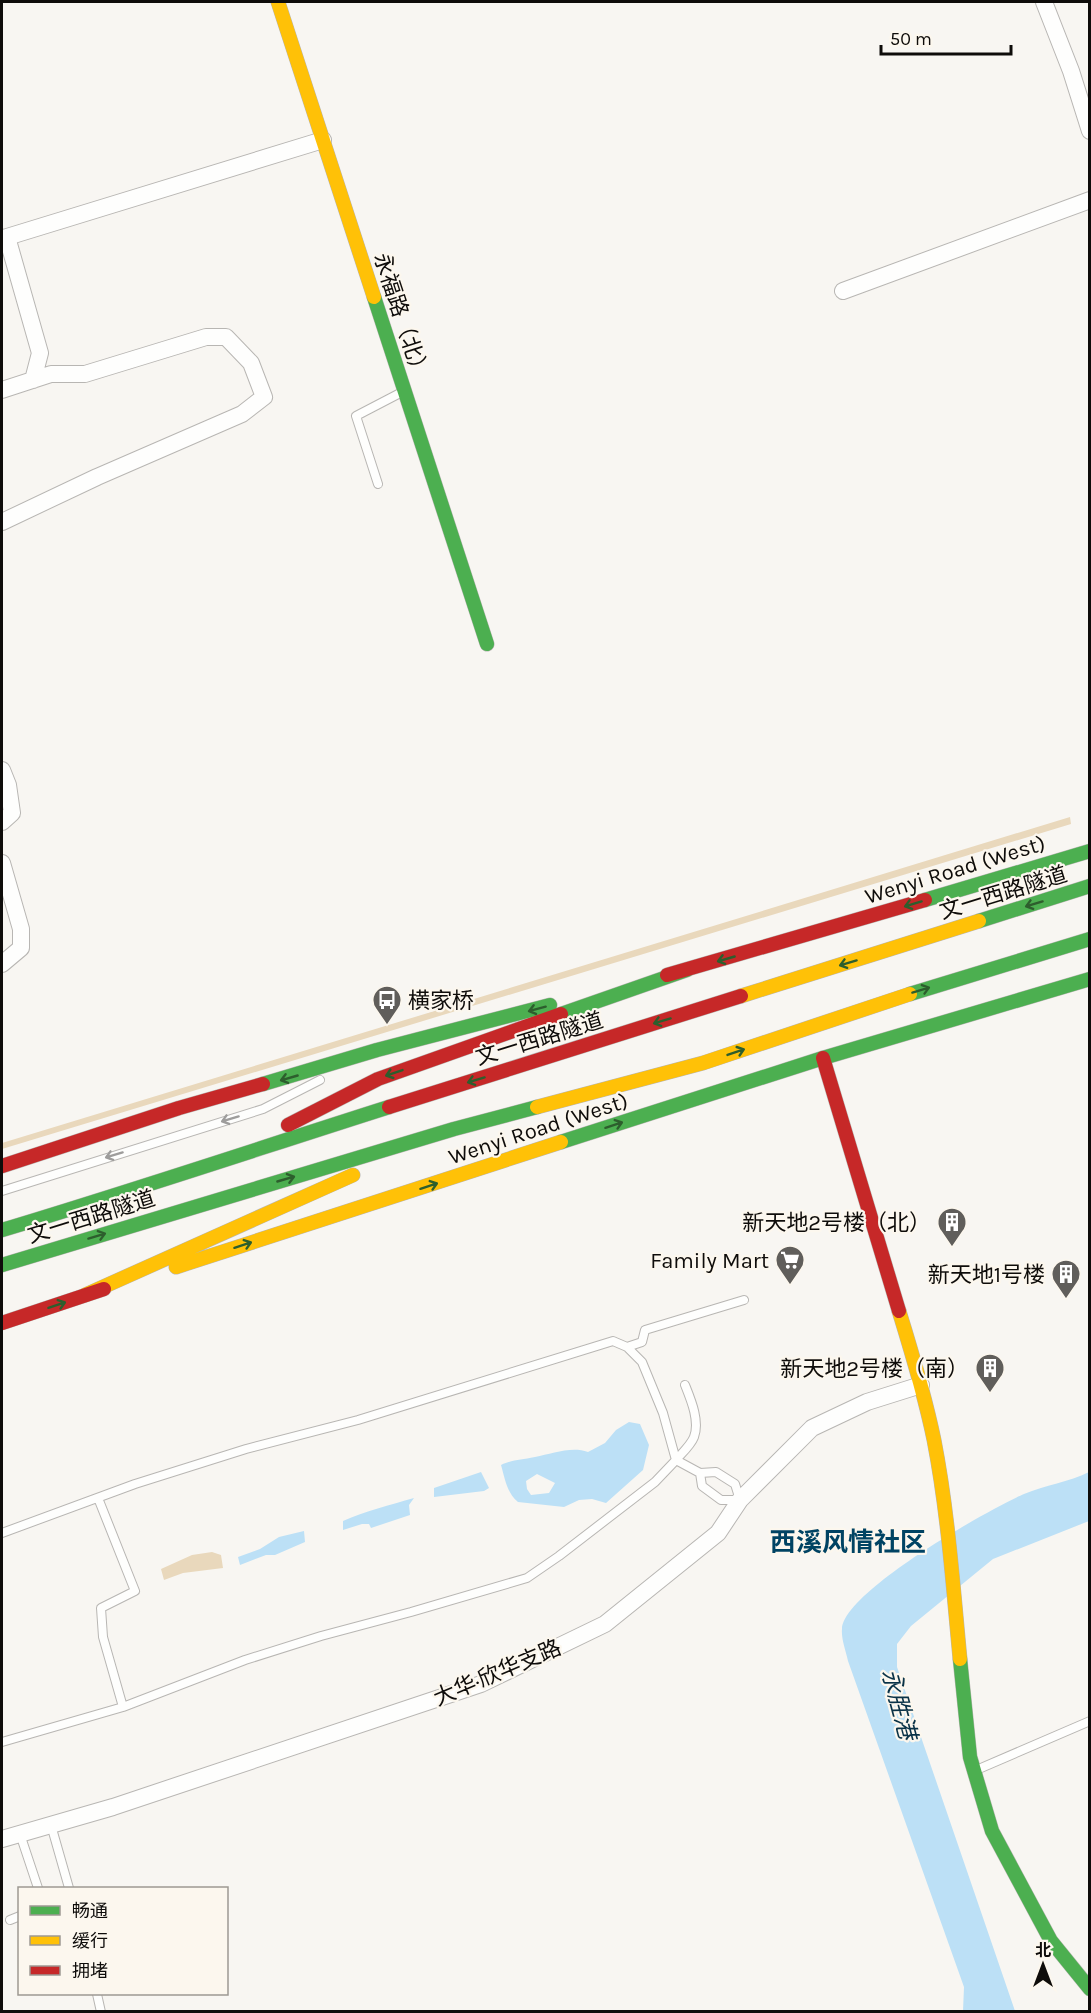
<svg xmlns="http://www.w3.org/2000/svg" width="1091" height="2013" viewBox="0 0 1091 2013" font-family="Karla,'Noto Sans SC',sans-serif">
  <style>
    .green { fill: #e9d8bc }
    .water { fill: #bce0f6; fill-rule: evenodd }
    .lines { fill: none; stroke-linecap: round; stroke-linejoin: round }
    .lane-casing { stroke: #b8b6b3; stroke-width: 10 }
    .street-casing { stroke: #b8b6b3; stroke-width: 18 }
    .fast-casing { stroke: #b8b6b3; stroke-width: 15 }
    .slow-casing { stroke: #b8b6b3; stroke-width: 15 }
    .jam-casing { stroke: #b8b6b3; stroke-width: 15 }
    .lane { stroke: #fefefd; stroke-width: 8 }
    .street { stroke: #fefefd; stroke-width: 16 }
    .fast { stroke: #4caf50; stroke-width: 14 }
    .slow { stroke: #ffc107; stroke-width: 14 }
    .jam { stroke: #c62828; stroke-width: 14 }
    .oneway { stroke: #2d5e2d }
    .oneway2 { stroke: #9e9d9c }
    .labels { text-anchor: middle; stroke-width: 4.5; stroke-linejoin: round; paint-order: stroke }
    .street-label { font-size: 22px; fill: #0e0c0a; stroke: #fcf7ee }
    .poi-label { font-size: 22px; fill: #0e0c0a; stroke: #fcf7ee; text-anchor: end }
    .water-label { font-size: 24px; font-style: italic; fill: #093247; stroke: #fcf7ee }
    .quarter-label { font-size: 26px; font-weight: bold; fill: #004363; stroke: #fcf7ee }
  </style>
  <rect width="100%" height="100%" fill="#f8f6f2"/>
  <!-- green -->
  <path class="green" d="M1070 817 1071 824 2 1149V1143Z
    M212 1552 221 1555 223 1568 183 1573 164 1580 161 1569 192 1555Z"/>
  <!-- water -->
  <path class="water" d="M629 1422 640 1424 649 1445 643 1470 606 1503 592 1499 579 1500 564 1507 518 1502C507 1493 505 1479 501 1465 514 1459 521 1460 535 1457 552 1454 571 1446 588 1452L605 1443 616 1430ZM537 1474 555 1483 549 1493 531 1495 527 1489 526 1481Z
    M481 1472 489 1488 484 1491 434 1497V1488Z
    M1089 1472V1521L993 1559 911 1626 897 1644V1667L1015 2011H963L964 1987 848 1661C846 1651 841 1639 842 1629 843 1592 989 1509 1024 1494 1045 1485 1069 1482 1089 1472Z
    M414 1498 409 1505 410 1515 371 1528 369 1524H362L343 1530V1521C365 1511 390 1505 414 1498Z
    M304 1531 305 1542 275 1555H266L240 1565 238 1557 260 1549 279 1537Z"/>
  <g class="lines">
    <!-- lane casing -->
    <g class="lane-casing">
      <path id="lane" d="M378 484 356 416 404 391
        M2 1191 263 1109 320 1080
        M627 1347 642 1342 645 1330 744 1300
        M98 1498 135 1591 101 1608 103 1637 123 1707
        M2 1533 135 1484 246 1449 358 1420 613 1341 627 1347 642 1362 663 1413 676 1460C681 1454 691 1445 694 1437 700 1421 691 1400 685 1385
        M2 1742 123 1707 245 1660 321 1636 411 1612 527 1578 559 1556 655 1482 676 1460 700 1473 716 1472 735 1484 740 1500H721L702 1486 700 1473
        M974 1771 1090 1721
        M51 1825 69 1888
        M20 1834 38 1888
        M10 1920 20 1916
        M97 1994 101 2012"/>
    </g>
    <!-- street casing -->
    <g class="street-casing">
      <path id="street" d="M1044 2 1071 71 1090 131
        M7 237 323 140
        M2 238 7 237 40 353 33 380
        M843 291 1090 200
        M2 390 51 374H85L206 337H226L251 363 264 397 242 414 97 477 2 522
        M2 770 8 785 12 813 2 822
        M2 863 21 929V948L2 964
        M2 1839 113 1807 481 1684 605 1624 718 1533 740 1500 812 1428 867 1402 921 1385"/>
    </g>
    <!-- fast casing -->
    <g class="fast-casing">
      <path id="fast" d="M374 297 487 644
        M925 900 1090 851
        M979 921 1090 886
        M910 994 1090 939
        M561 1014 687 970
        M263 1084 377 1050 550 1005
        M561 1142 823 1058 1090 979
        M2 1230C132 1191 260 1148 389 1107
        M2 1265 454 1129 537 1107
        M960 1659 970 1757 992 1831 1051 1941 1090 1989"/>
    </g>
    <!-- slow casing -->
    <g class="slow-casing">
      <path id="slow" d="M278 2 374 297
        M741 996 979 921
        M537 1107 703 1063 910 994
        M176 1267 561 1142
        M85 1295 353 1175
        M899 1311C912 1353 925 1396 934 1440 948 1512 953 1586 960 1659"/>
    </g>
    <!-- jam casing -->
    <g class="jam-casing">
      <path id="jam" d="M667 975 925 900
        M823 1058 899 1311
        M389 1107 741 996
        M288 1125 378 1079 561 1014
        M2 1166 179 1108 263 1084
        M2 1323 104 1289"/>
    </g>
    <!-- lane -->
    <use href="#lane" class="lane"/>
    <!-- street -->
    <use href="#street" class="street"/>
    <!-- fast -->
    <use href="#fast" class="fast"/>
    <!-- slow -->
    <use href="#slow" class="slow"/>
    <!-- jam -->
    <use href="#jam" class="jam"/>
  </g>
  <!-- one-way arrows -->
  <defs><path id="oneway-shaft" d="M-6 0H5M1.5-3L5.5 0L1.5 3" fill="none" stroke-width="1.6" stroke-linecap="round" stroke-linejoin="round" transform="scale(1.5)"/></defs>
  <g class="oneway">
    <use href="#oneway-shaft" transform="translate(913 904) rotate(163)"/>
    <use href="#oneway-shaft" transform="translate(1034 904) rotate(163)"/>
    <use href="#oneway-shaft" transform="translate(726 959) rotate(164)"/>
    <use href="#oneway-shaft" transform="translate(848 963) rotate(163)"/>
    <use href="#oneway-shaft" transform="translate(921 990) rotate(-17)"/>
    <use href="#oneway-shaft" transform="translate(537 1009) rotate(165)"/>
    <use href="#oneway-shaft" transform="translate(662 1021) rotate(163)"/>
    <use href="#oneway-shaft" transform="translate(736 1052) rotate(-19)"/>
    <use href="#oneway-shaft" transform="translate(394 1073) rotate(161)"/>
    <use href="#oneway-shaft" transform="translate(289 1078) rotate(164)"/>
    <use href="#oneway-shaft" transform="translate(476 1080) rotate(163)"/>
    <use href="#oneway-shaft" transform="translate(614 1125) rotate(-18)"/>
    <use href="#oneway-shaft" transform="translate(286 1179) rotate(-16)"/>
    <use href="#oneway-shaft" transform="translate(429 1186) rotate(-18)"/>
    <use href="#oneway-shaft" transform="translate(97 1236) rotate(-17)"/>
    <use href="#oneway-shaft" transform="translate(243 1245) rotate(-18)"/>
    <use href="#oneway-shaft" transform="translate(57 1305) rotate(-18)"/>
  </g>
  <g class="oneway2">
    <use href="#oneway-shaft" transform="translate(230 1119) rotate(163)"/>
    <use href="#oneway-shaft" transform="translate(114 1155) rotate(163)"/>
  </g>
  <!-- icons -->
  <defs>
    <g id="bus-pin" transform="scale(1.5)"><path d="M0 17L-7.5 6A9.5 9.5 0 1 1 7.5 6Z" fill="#605e5b" stroke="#fcf7ee"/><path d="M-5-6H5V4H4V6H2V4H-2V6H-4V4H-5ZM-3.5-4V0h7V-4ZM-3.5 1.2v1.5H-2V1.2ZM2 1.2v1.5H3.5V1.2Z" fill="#fff"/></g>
    <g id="building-pin" transform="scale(1.5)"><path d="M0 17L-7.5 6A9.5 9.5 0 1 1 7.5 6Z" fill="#605e5b" stroke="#fcf7ee"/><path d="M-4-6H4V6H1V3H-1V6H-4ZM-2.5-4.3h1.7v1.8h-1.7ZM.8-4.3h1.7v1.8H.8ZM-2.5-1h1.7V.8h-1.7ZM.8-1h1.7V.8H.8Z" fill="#fff"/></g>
    <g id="supermarket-pin" transform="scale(1.5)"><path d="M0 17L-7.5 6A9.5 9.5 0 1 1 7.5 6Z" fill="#605e5b" stroke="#fcf7ee"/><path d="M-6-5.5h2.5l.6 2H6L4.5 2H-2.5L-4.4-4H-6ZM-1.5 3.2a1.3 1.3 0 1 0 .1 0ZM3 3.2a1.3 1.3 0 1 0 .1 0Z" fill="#fff"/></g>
  </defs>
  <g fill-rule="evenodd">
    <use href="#bus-pin" x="387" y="1000"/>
    <use href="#building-pin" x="952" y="1222"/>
    <use href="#supermarket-pin" x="790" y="1260"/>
    <use href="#building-pin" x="1066" y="1274"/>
    <use href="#building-pin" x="990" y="1368"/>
  </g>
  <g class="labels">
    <!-- street labels -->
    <g class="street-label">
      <text transform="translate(402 316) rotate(72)" y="8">永福路（北）</text>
      <text transform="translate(955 869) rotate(-17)" y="8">Wenyi Road (West)</text>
      <text transform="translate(1003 892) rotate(-17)" y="8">文一西路隧道</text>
      <text transform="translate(539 1038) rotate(-17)" y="8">文一西路隧道</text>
      <text transform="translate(538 1128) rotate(-18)" y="8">Wenyi Road (West)</text>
      <text transform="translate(91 1216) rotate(-17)" y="8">文一西路隧道</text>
      <text transform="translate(497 1672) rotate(-23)" y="8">大华·欣华支路</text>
    </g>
    <!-- poi labels -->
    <g class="poi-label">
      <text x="408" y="1008" text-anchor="start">横家桥</text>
      <text x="931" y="1230">新天地2号楼（北）</text>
      <text x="769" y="1268">Family Mart</text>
      <text x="1045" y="1282">新天地1号楼</text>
      <text x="969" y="1376">新天地2号楼（南）</text>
    </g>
    <!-- water labels -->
    <g class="water-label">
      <text transform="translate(899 1704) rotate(75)" y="8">永胜港</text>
    </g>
    <!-- quarter labels -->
    <g class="quarter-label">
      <text x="848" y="1551">西溪风情社区</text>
    </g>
  </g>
  <!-- border -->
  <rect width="1091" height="2013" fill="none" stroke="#0e0c0a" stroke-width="6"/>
  <!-- legend -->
  <rect x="18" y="1887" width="210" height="108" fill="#fcf7ee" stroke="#9d9993" stroke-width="1.5"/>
  <rect x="30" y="1906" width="30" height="9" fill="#4caf50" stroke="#9d9993" stroke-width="1.5"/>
  <text x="72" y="1917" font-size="18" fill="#0e0c0a">畅通</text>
  <rect x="30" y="1936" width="30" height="9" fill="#ffc107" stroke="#9d9993" stroke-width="1.5"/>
  <text x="72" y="1947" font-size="18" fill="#0e0c0a">缓行</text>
  <rect x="30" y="1966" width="30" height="9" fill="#c62828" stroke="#9d9993" stroke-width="1.5"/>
  <text x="72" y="1977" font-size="18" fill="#0e0c0a">拥堵</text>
  <!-- north arrow -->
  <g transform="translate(1043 1965)" stroke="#fcf7ee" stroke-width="4.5" paint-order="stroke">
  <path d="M0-4.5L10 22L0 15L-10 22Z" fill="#0e0c0a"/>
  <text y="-9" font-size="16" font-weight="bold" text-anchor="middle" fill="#0e0c0a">北</text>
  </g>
  <!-- scale -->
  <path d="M881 45v9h130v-9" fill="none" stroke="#0e0c0a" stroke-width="3"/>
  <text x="890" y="45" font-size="18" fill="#0e0c0a" stroke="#fcf7ee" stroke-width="4.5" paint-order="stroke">50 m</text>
</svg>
